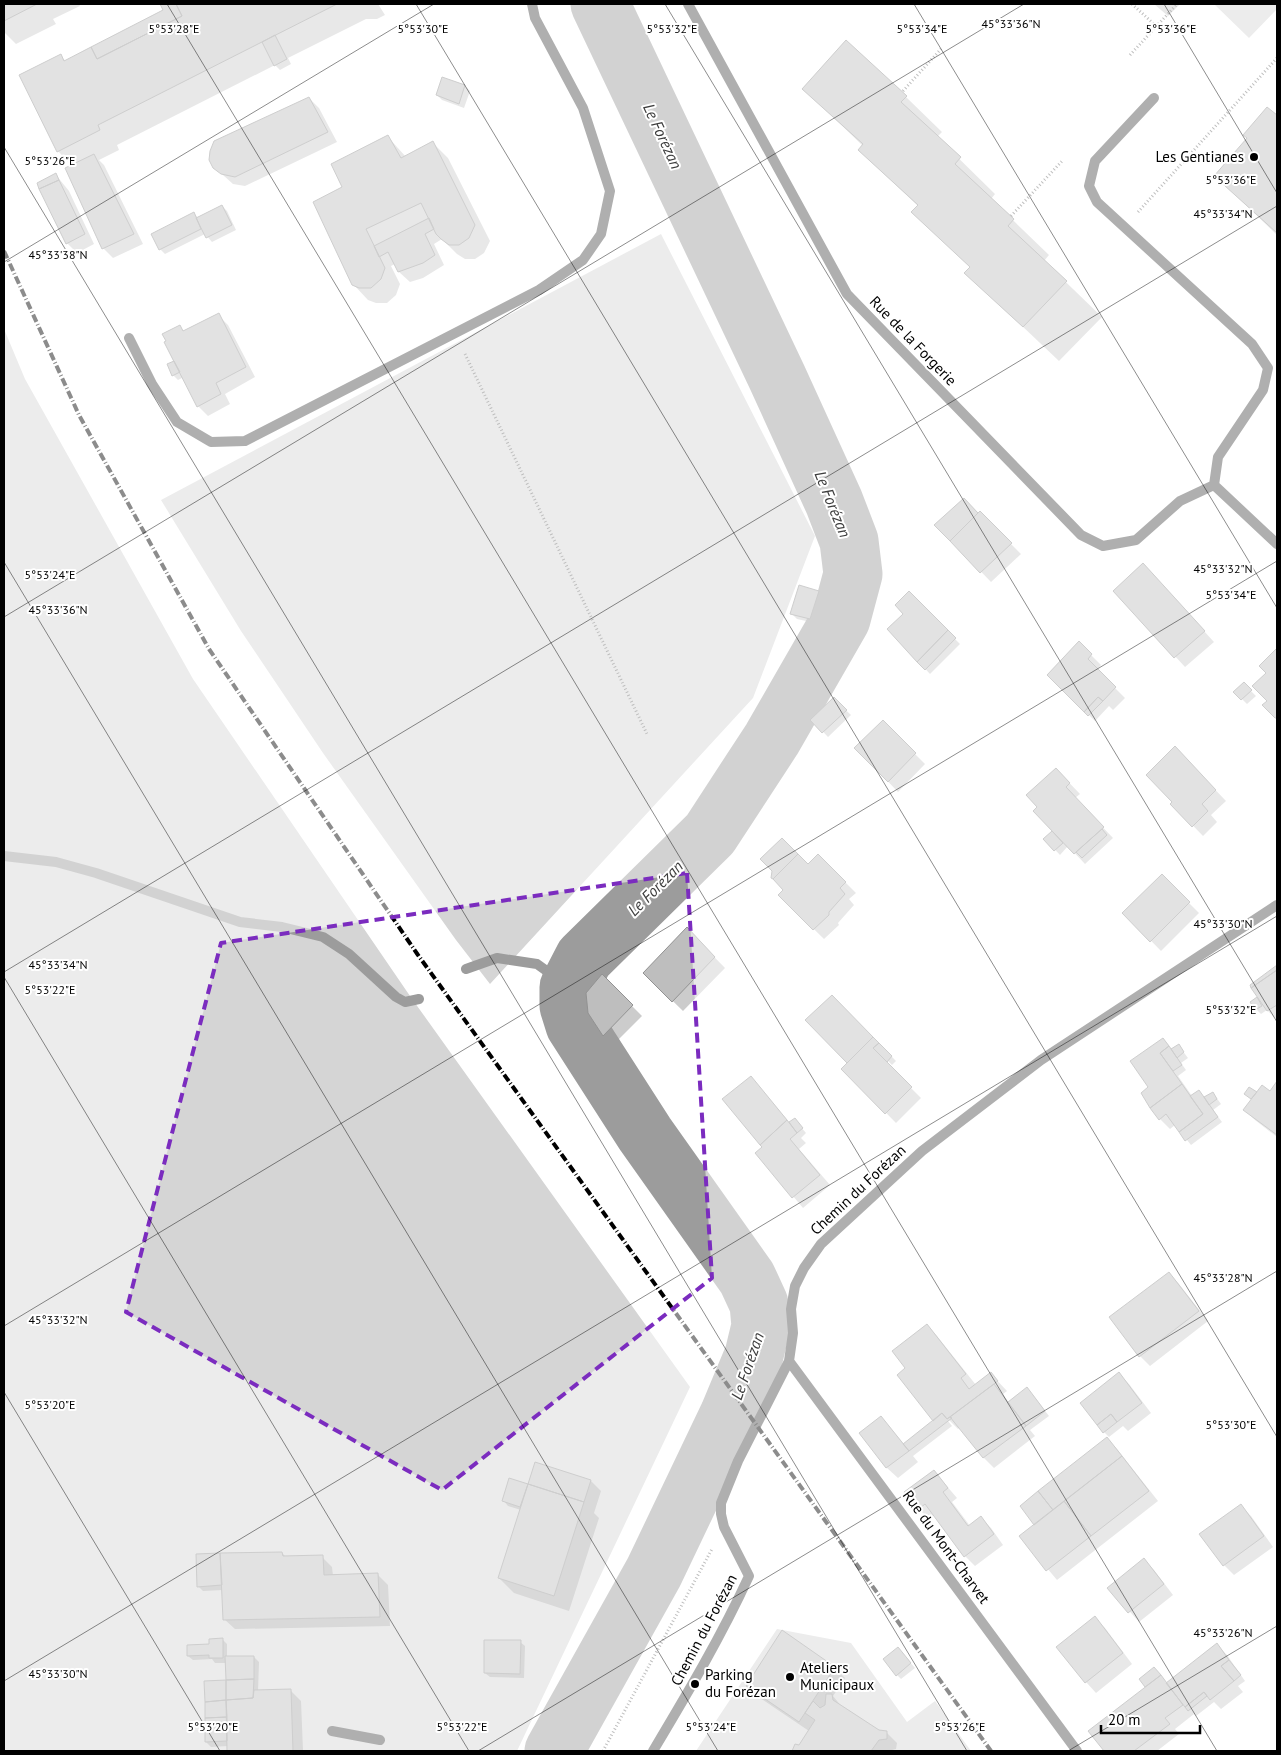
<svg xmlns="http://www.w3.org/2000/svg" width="1281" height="1755" viewBox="0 0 1281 1755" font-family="'PT Sans',sans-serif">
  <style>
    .green { fill: #d5d5d5 }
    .shadow { fill: #0003 }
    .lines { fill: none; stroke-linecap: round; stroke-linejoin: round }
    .stream { stroke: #9c9c9c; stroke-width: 10 }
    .river { stroke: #9c9c9c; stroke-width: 59 }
    .building { fill: #bebebe; stroke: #929292 }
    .path { stroke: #707070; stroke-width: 3; stroke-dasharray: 1 2.5; stroke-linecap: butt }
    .service { stroke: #4e4e4e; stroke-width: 10 }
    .minor { stroke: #4e4e4e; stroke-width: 10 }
    .rail { stroke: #000; stroke-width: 4; stroke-dasharray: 8 2.5 1 2.5; stroke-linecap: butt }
    .marked { fill: none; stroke: #7b2cbf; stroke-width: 4; stroke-dasharray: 10 6; stroke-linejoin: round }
    .ticks { fill: none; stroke: #000; stroke-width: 1; stroke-opacity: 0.45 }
    .poi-dot { fill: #000; stroke: #fff; stroke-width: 2 }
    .labels { text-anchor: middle; stroke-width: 4; stroke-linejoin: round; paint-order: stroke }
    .poi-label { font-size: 15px; fill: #000; stroke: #fff; text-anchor: start }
    .street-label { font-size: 15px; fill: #000; stroke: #fff }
    .water-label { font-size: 16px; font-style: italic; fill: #3d3d3d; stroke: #fff }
    .ticks-label { font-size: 12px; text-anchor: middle; fill: #000; stroke: #fff; stroke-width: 4; stroke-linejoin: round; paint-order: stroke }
  </style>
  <rect width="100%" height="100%" fill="#fff"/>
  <!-- green -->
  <path class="green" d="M1214 4H1277V9L1249 38Z
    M661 234 815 536 753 698 490 984 456 940 323 753 241 631 161 500Z
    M4 329 25 379 193 679 410 996 690 1387 517 1751H4Z
    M777 1629 851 1643 907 1722 935 1701 971 1751H696Z"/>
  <!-- shadow -->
  <path class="shadow" d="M4 4H79L80 6 53 19 56 24 16 44 4 32Z
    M161 4H378L385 15 377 19H366L288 58 291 64 280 70 275 65 117 145 119 150 99 160 104 165 143 244 113 258 103 248 72 166 58 151 60 56 66 61 165 11Z
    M1154 4H1180L1168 16Z
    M443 78 465 86 470 91 464 108 442 100 437 95Z
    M804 89 906 97 942 132 937 137 995 194 991 199 1049 255 1044 261 1102 317 1059 361 966 273 971 268 913 212 918 206 859 150 863 146Z
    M309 98 319 108 337 142 245 186 233 184 214 167Z
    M1268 108 1277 117V235L1216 176 1248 138Z
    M388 137 406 157 433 143 448 158 490 241 484 253 475 259H465L457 254 442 239 434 244 444 265 423 278 410 282 399 272 395 264 391 266 400 284 396 295 387 303H376L368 300 353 284 344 187Z
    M56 175 69 191 94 244 77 253 67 243Z
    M222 206 227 211 236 230 212 242 205 234 165 254 160 249 194 213 198 218Z
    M218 315 228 325 255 377 225 394 230 404 208 416 198 406 184 377 178 380 173 375 174 362 180 327 185 332Z
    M964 499 978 515 980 513 1021 554 991 582 936 525Z
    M1153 575 1214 642 1185 667 1115 591Z
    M818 593 823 597 815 623 797 619 792 614Z
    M909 593 960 644 930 674 918 661Z
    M1079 643 1101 665 1097 670 1125 698 1113 710 1109 706 1095 721 1048 675Z
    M1277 650V718L1264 705 1268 701V673L1261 666Z
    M1244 684 1256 696 1247 704 1235 692Z
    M834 699 851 715 828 737 812 720Z
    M883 722 925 764 898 792 856 748Z
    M1185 758 1226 801 1211 815 1217 822 1203 836 1172 804 1174 802Z
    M1056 769 1080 794 1075 798 1113 838 1085 864 1068 846 1060 855 1045 839 1060 841 1061 839 1039 807Z
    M818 855 856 893 849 899 854 905 838 923 839 925 824 939 779 895Z
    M1162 876 1199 913 1161 951 1124 913Z
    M687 929 725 968 683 1011 644 973Z
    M1277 967V1020L1267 1010 1261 1014 1256 1009 1257 999 1262 1002 1251 985Z
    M602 976 642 1016 613 1045 604 1035Z
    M832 996 896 1061 892 1065 884 1057 882 1059 921 1098 896 1123 843 1069 849 1063Z
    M1163 1039 1173 1050 1179 1046 1188 1058 1181 1063 1186 1070 1178 1076 1192 1096 1199 1092 1205 1098 1213 1093 1221 1104 1213 1110 1222 1122 1191 1145 1175 1125 1170 1129 1160 1119 1150 1088Z
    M750 1077 790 1123 795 1120 806 1133 801 1138 806 1143 799 1149 830 1185 803 1208 757 1153 764 1147Z
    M1277 1083V1137L1255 1120 1245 1110 1252 1100 1245 1093H1271Z
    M1169 1273 1179 1284 1208 1321 1150 1366 1140 1356Z
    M927 1326 937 1336 976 1385 991 1374 1007 1391 1003 1394 1009 1403 1032 1394 1049 1416 1030 1430 1035 1436 994 1468 984 1458 960 1427 958 1429 949 1420 948 1421 952 1426 913 1456 918 1462 898 1478 887 1468 861 1433 881 1418 904 1444 934 1421 907 1369Z
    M1119 1374 1129 1384 1151 1413 1128 1431 1123 1426 1109 1437 1104 1432Z
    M1107 1439 1117 1449 1158 1501 1057 1580 1021 1537 1036 1525Z
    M934 1471 957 1498 952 1502 970 1526 981 1518 991 1528 1003 1545 975 1566 965 1556 934 1515 929 1519 919 1509Z
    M510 1479 529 1486 591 1481 601 1491 594 1513 599 1518 569 1611 514 1593 499 1578 521 1510 508 1506 504 1501Z
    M1241 1506 1251 1516 1273 1547 1234 1575 1224 1565Z
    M282 1553 286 1557H322L332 1567 333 1576 378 1575 388 1585 390 1626 235 1629 224 1619 223 1590 203 1591 198 1586Z
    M1144 1560 1154 1570 1173 1595 1139 1622 1109 1588Z
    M1095 1618 1105 1628 1132 1664 1096 1693 1086 1682Z
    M782 1632 835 1668 845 1678 833 1696 842 1707 878 1731 886 1732 897 1743 896 1749 888 1751H794L796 1746H800L809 1731 757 1696 747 1686Z
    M222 1639 227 1644V1658L254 1657 259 1662 258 1691H291L301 1701 303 1751H229L228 1746 211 1747 206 1742 227 1682 226 1663H215L212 1659 193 1660 188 1656Z
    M520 1642 525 1646 524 1678 490 1677 485 1673Z
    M1217 1645 1227 1655 1245 1681 1238 1686 1243 1692 1221 1709 1214 1702 1196 1716 1194 1714 1175 1729 1179 1734 1157 1751H1105L1090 1731 1147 1687 1141 1679 1159 1674 1167 1684Z
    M902 1653 915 1668 901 1679 897 1675Z"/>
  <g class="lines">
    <!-- stream -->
    <path class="stream" d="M4 856 56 862 96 873 240 922 282 927 323 937 349 954 396 997 405 1002 419 999
      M466 969 497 958 537 964 569 987"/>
    <!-- river -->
    <path class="river" d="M554 1751 654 1572 729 1415 754 1355 761 1326 759 1304 747 1278 645 1134 575 1025 569 1006V987L584 958 710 834 772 739 841 619 853 574 849 541 834 502 777 377 600 4"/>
  </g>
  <!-- building -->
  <path class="building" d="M4 4H37L4 21Z
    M160 4H176L182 16 97 59 91 47 163 10Z
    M176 4H337L98 125 100 130 57 152 19 75 61 54 64 61 91 47 97 59 182 16Z
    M275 35 287 59 274 66 262 42Z
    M846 40 907 96 901 102 961 157 955 164 1014 219 1008 226 1067 281 1023 327 964 273 970 267 911 212 918 205 858 150 863 144 802 89Z
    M442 77 465 85 459 104 436 95Z
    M309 97 328 132 235 177 221 174 213 168 209 160 210 151 214 141Z
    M1267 107 1277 115V233L1214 176 1247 138 1243 135Z
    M388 135 401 158 433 141 475 225 469 238 459 245H449L441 239 436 234 421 203 366 229 385 268 381 279 371 288H359L352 285 313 202 342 187 331 164Z
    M94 154 134 234 102 249 65 168Z
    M56 173 59 180 39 189 37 183Z
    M59 180 85 234 66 244 39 189Z
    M222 205 232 225 206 238 196 218Z
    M194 212 201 229 159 250 151 234Z
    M429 218 434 229 425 234 435 255 423 263 398 272 388 252 379 257 374 246Z
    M219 313 246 367 216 383 221 394 197 407 164 342 166 341 162 334 180 325 183 331Z
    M174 361 180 372 172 376 167 364Z
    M964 498 978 513 950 541 934 525Z
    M980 511 1012 543 980 573 950 541Z
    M1143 563 1205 631 1174 658 1113 591Z
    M799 585 819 591 810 619 790 614Z
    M909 591 948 630 917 662 887 629 903 614 895 605Z
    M948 630 956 638 925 670 917 662Z
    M1079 641 1092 654 1088 659 1116 687 1103 701 1098 697 1084 712 1047 675Z
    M1277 648V718H1275L1262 705 1267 701 1252 686 1266 673 1259 666Z
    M1244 682 1252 690 1241 700 1233 692Z
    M834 697 847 710 822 733 810 720Z
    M1098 697 1103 701 1088 716 1084 712Z
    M883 720 916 753 888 782 854 748Z
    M1175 746 1216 790 1202 804 1208 811 1192 827 1170 804 1172 802 1146 775Z
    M1056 768 1070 783 1066 787 1104 827 1074 854 1033 811 1037 807 1026 795Z
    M1102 829 1107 835 1082 858 1076 852Z
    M1052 831 1063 843 1054 851 1043 839Z
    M782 838 798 854 773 879 771 878 772 871 760 859Z
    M798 854 808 864 818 854 846 882 840 888 845 894 829 912V915L813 930 778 895 783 890 773 879Z
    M1162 874 1190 902 1150 942 1122 913Z
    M687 927 715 957 672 1002 643 973Z
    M1277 965V970L1251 988 1250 985Z
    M1277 970V1005L1267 1011 1251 988Z
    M602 974 633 1005 603 1036 588 1013 586 993Z
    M832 995 873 1037 847 1063 805 1020Z
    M1257 997 1262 1006 1255 1010 1250 1002Z
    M873 1037 879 1043 873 1048 912 1087 885 1114 841 1069Z
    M1163 1038 1169 1046 1160 1053 1182 1084 1150 1108 1141 1093 1148 1087 1130 1061Z
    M879 1043 892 1056 887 1062 873 1048Z
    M1179 1044 1184 1052 1177 1058 1171 1049Z
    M1169 1046 1182 1065 1173 1071 1160 1053Z
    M751 1076 787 1120 760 1145 722 1099Z
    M1277 1081V1135L1243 1110 1262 1085 1270 1091Z
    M1182 1084 1203 1114 1179 1132 1166 1114 1159 1120 1150 1108Z
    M1249 1087 1257 1092 1251 1099 1244 1094Z
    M1199 1090 1218 1117 1185 1141 1179 1132 1203 1114 1190 1096Z
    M1213 1092 1217 1099 1209 1105 1204 1097Z
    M795 1118 803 1128 797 1133 789 1122Z
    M787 1120 797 1133 790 1139 820 1175 792 1198 755 1153 762 1147 760 1145Z
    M1169 1272 1199 1311 1139 1357 1109 1317Z
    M927 1324 966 1374 961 1378 969 1389 991 1372 998 1381 947 1419 942 1413 933 1421 897 1375 905 1368 892 1351Z
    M1119 1372 1142 1403 1117 1422 1111 1414 1097 1425 1080 1403Z
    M994 1384 1026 1426 983 1458 950 1417Z
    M1027 1387 1045 1411 1026 1426 1008 1402Z
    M942 1413 947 1419 950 1417 952 1418 909 1451 903 1444Z
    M1111 1414 1117 1422 1103 1433 1097 1425Z
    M881 1416 909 1451 886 1468 859 1433Z
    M1107 1437 1122 1456 1053 1510 1038 1491Z
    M1122 1456 1149 1491 1091 1536 1064 1501Z
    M535 1462 591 1480 584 1502 528 1484Z
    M934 1470 948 1488 943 1492 968 1526 981 1516 994 1534 964 1557 925 1504 918 1510 904 1492Z
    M509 1478 528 1484 520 1507 502 1501Z
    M528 1484 584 1502 554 1596 498 1578Z
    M1038 1491 1053 1510 1034 1525 1020 1506Z
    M1064 1501 1091 1536 1046 1571 1019 1536Z
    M1241 1504 1264 1536 1223 1566 1199 1534Z
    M282 1552 283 1556 323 1555 324 1575 378 1573 380 1617 223 1620 220 1553Z
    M220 1553 222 1585 197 1587 196 1554Z
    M1144 1558 1164 1584 1128 1613 1107 1588Z
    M1095 1616 1123 1653 1085 1683 1056 1647Z
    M782 1630 835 1667 799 1722 746 1686Z
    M223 1638V1658H209V1655L187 1656V1645L209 1644V1639Z
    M484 1640H521L520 1674 484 1673Z
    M1217 1643 1229 1660 1221 1666 1234 1681 1210 1700 1204 1692 1185 1707 1166 1683Z
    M898 1647 911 1663 896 1676 883 1659Z
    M225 1656H254V1679L226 1680Z
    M1229 1660 1241 1675 1234 1681 1221 1666Z
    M1154 1667 1161 1675 1145 1687 1139 1679Z
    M1161 1675 1183 1705 1165 1718 1170 1724 1134 1751H1104L1088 1731Z
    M254 1679 253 1698 226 1700V1680Z
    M226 1680V1700L205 1702 204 1681Z
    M291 1689 293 1751H227L226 1700 253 1698 254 1690Z
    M1204 1692 1207 1696 1188 1711 1185 1707Z
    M826 1694H832L833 1700 879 1730 887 1731V1739L879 1740 871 1751H792L795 1744 799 1745 815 1720 805 1713 813 1701 820 1708 825 1705Z
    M226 1700 227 1717 205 1718V1702Z
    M227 1717V1741L205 1742V1718Z"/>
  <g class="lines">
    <!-- path -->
    <path class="path" d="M1132 4 1156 26
      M1130 55 1177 4
      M903 91 941 49
      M1138 212 1277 58
      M1011 216 1063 160
      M465 354 647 734
      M603 1751 712 1549"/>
    <!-- service -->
    <path class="service" d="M129 338 152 384 177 422 211 442 245 441 539 290 583 260 601 234 610 191 583 108 535 18 532 4"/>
    <!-- minor -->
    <path class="minor" d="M688 4 847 294 1081 535 1103 546 1136 540 1180 501 1214 485 1277 544
      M1154 98 1095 161 1089 186 1097 202 1252 344 1268 368 1263 390 1218 457 1214 485
      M789 1361 1077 1751
      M332 1731 380 1740
      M653 1751C687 1694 721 1637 749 1576L724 1527 721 1514V1503L738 1461 789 1361 793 1333 791 1309 795 1286 804 1268 821 1244 922 1151 1041 1060 1277 905"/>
    <!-- rail -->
    <path class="rail" d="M4 251 79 415 209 649 418 955 991 1751"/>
  </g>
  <!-- marked area -->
  <path d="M0 0H1281V1755H0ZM687 873 712 1278 442 1490 126 1312 221 943Z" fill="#fff" fill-opacity=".55" fill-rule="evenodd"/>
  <path class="marked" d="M687 873 712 1278 442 1490 126 1312 221 943Z"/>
  <!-- ticks -->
  <path class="ticks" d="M167 4 1217 1751M416 4 1277 1437M665 4 1277 1022M914 4 1277 608M1164 4 1277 193M4 147 967 1751M4 262 434 4M4 562 718 1751M4 617 1024 4M4 972 1277 206M4 977 469 1751M4 1326 1277 561M4 1392 220 1751M4 1681 1277 916M478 1751 1277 1271M1068 1751 1277 1626"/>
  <!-- markers -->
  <g class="poi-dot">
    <circle cx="1254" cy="157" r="5"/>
    <circle cx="790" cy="1677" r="5"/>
    <circle cx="695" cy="1684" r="5"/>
  </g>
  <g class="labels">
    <!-- poi labels -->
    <g class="poi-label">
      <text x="1244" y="162" text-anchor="end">Les Gentianes</text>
      <text x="800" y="1673">Ateliers<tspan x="800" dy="17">Municipaux</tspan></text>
      <text x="705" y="1680">Parking<tspan x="705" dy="17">du Forézan</tspan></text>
    </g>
    <!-- street labels -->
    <g class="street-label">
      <text transform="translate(913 341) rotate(46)" y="5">Rue de la Forgerie</text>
      <text transform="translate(858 1190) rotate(-43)" y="5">Chemin du Forézan</text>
      <text transform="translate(946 1547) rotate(54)" y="5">Rue du Mont-Charvet</text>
      <text transform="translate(704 1630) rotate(-62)" y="5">Chemin du Forézan</text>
    </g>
    <!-- water labels -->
    <g class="water-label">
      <text transform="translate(663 136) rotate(65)" y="6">Le Forézan</text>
      <text transform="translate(833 504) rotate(68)" y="6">Le Forézan</text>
      <text transform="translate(655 888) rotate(-45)" y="6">Le Forézan</text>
      <text transform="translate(747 1366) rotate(-71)" y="6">Le Forézan</text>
    </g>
  </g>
  <g class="ticks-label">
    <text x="1011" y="28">45°33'36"N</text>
    <text x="1171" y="33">5°53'36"E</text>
    <text x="174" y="33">5°53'28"E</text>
    <text x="423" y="33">5°53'30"E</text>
    <text x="672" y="33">5°53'32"E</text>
    <text x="922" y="33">5°53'34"E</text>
    <text x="50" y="165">5°53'26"E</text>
    <text x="1231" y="184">5°53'36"E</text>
    <text x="1223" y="218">45°33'34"N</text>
    <text x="58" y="259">45°33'38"N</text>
    <text x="1223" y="573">45°33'32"N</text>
    <text x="50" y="579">5°53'24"E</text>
    <text x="1231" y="599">5°53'34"E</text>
    <text x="58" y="614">45°33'36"N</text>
    <text x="1223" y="928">45°33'30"N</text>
    <text x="58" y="969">45°33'34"N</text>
    <text x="50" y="994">5°53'22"E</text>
    <text x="1231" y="1014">5°53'32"E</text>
    <text x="1223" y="1282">45°33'28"N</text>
    <text x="58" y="1324">45°33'32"N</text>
    <text x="50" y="1409">5°53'20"E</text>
    <text x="1231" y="1429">5°53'30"E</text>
    <text x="1223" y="1637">45°33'26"N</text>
    <text x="58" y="1678">45°33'30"N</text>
    <text x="213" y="1731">5°53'20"E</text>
    <text x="462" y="1731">5°53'22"E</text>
    <text x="711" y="1731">5°53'24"E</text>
    <text x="960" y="1731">5°53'26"E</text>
  </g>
  <!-- border -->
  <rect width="1281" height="1755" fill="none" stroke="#000000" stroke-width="10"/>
  <!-- scale -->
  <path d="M1101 1725v8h99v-8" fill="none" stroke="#000000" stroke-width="2.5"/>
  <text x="1108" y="1725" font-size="15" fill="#000000" stroke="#ffffff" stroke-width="4" paint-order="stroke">20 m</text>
</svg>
